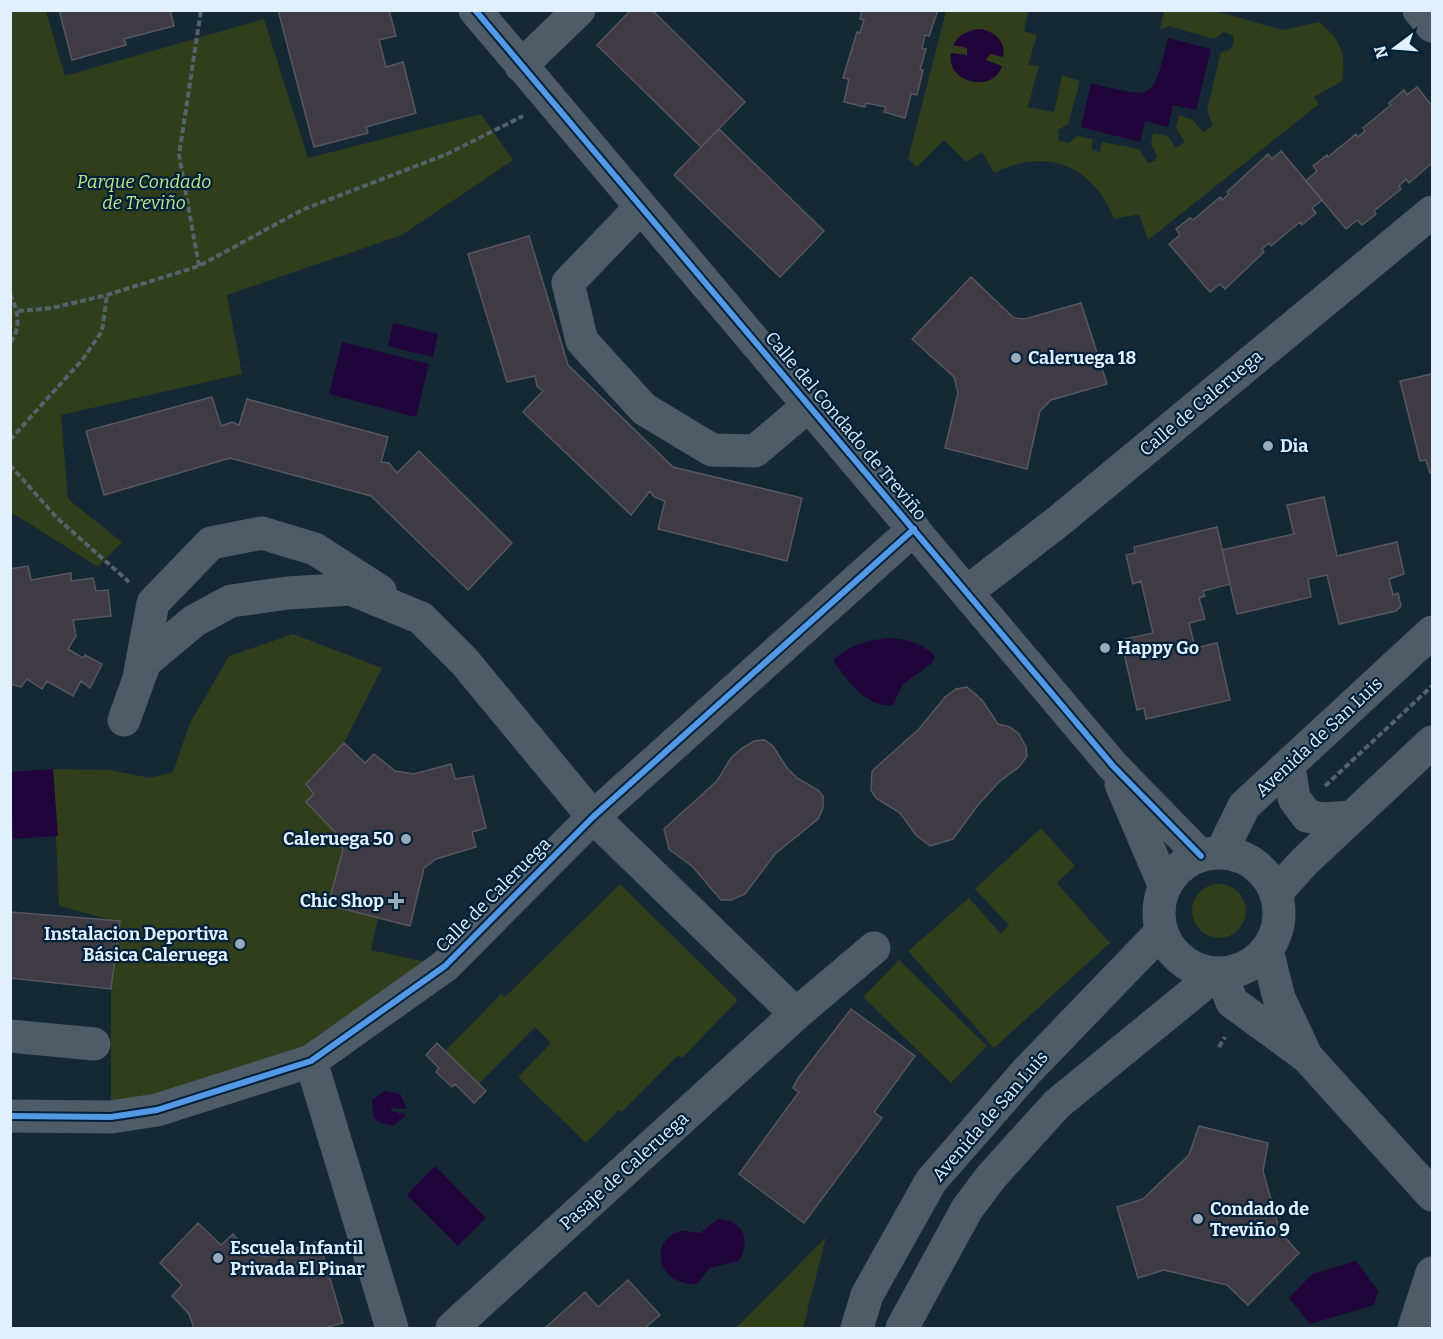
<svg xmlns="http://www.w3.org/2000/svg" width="1443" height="1339" viewBox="0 0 1443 1339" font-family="Bitter,serif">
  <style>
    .green { fill: #303e1b }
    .water { fill: #21053a }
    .building { fill: #3f3b45; stroke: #58575f; stroke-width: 1.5 }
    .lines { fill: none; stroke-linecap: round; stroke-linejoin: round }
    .path { stroke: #55626c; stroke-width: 4; stroke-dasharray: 6 3; stroke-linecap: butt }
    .minor { stroke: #4e5c68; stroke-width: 33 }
    .cycleway-casing { stroke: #00203a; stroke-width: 10 }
    .cycleway { stroke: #5399e6; stroke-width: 6 }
    .poi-dot { fill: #99aab8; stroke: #00203a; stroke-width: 2 }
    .labels { text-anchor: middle; stroke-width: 4.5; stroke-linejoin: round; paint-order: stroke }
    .park-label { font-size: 18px; font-style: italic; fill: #c3e584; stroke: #00203a }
    .poi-label { font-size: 18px; font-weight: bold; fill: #e0f0fe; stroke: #00203a; text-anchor: start }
    .street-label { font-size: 18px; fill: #e0f0fe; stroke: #00203a }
  </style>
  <rect width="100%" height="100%" fill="#142836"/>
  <!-- green -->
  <path class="green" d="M1019 10 1028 12 1024 31 1037 35 1028 65 1039 66 1028 107 1054 112 1062 75 1080 81 1068 124 1058 130 1059 141 1069 143 1077 136 1093 139 1091 149 1100 152 1102 142 1139 149 1148 163 1155 161 1157 156 1151 143 1153 133 1168 136 1176 148 1185 142 1176 128 1179 115 1193 120 1203 132 1213 126 1207 110 1221 52 1230 50 1234 43 1233 36 1224 32 1214 39 1169 26 1160 30 1164 11H1216L1283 30 1319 22C1340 38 1347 55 1342 81L1314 97 1319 104 1148 240 1139 214 1114 219C1093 165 1046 147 994 173L982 152 966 162 944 140 917 167 908 159 946 11Z
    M10 11H46L65 76 264 19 308 158 481 114 513 160 402 235 227 295 242 374 61 415 68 499 122 542 98 567 11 512Z
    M293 634 382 668 344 743 306 784 314 794 343 850 328 905 378 918 371 950 445 966 311 1061 111 1117V989L119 922 59 906 53 769 110 770 150 778 173 772 190 723 229 656Z
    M1041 828 1075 866 1057 883 1110 943 994 1048 908 951 969 898 1001 934 1009 925 975 889Z
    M1192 911a27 27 0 1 1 54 0a27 27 0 1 1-54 0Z
    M620 884 738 1000 682 1058 678 1055 622 1112 619 1110 586 1143 518 1077 551 1043 535 1027 479 1084 445 1051 501 994 505 997Z
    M899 960 987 1046 951 1083 863 997Z
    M826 1237 803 1328H736Z"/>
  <!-- water -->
  <path class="water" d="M982 29C996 33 1006 42 1003 57L990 54 986 60 1002 66C994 94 945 83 951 53L967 55V48L953 45C959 34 970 29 982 29Z
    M1168 38 1211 49 1196 110 1173 105 1168 127 1145 121 1140 142 1081 127 1091 83C1155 99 1152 102 1168 38Z
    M393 323 438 334 433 357 388 346Z
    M342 342 429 364 416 417 329 394Z
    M887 638C907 639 920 642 935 656L932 663 903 684 893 705C865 708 848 680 833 661 847 645 867 641 887 638Z
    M53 769 58 836 13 839 11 772Z
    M385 1091 400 1094 407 1109 391 1108 392 1111 406 1115 393 1126 378 1122 373 1116 372 1100Z
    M435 1166 486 1218 458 1246 407 1195Z
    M718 1219C744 1220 751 1240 739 1261L710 1268 697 1284C653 1285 650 1238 681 1231 686 1230 694 1233 700 1233Z
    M1356 1261 1378 1291 1374 1305 1310 1324 1289 1298 1312 1274Z"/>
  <!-- building -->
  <path class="building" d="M59 10H170L174 26 124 39 126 45 72 60Z
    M278 10H389L396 36 379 40 386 67 403 62 416 113 366 127 368 133 314 147Z
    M631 10H652L745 102 701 147 597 45Z
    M862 10H938L929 36 925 35 922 48 926 49 920 70H923L917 95 911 94 905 118 884 112 886 107 866 103 865 107 844 102 849 79 843 78 857 32 860 33 862 26 864 20 860 19Z
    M1417 87 1432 106V163L1409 183 1406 179 1399 186 1401 189 1374 211 1376 214 1362 225 1357 220 1346 229 1306 181 1317 171 1313 166 1327 155 1328 157 1356 134 1358 137 1365 131 1363 128 1391 105 1389 103 1404 90 1407 95Z
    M719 129 824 231 780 277 674 175Z
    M1281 151 1322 200 1312 208 1316 213 1302 225 1300 222 1271 246 1269 243 1262 249 1264 252 1225 289 1220 284 1210 292 1169 244 1180 235 1176 229 1190 218 1193 220 1220 197 1222 200 1229 194 1227 192 1268 154 1272 159Z
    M529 236 568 365 673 467 802 498 787 561 658 529 665 501 654 497 650 491 631 515 523 412 543 391 537 386 535 376 507 382 468 254Z
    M971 277 1014 318 1025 319 1081 303 1107 384 1051 400 1040 411 1027 469 945 448 958 393 954 377 912 339Z
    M1432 374V472L1430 473 1426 460 1420 461 1400 381Z
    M212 397 221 426 232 422 239 425 247 399 388 437 381 462 389 463 397 473 419 451 512 543 468 590 371 496 230 458 104 495 86 431Z
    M1324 497 1337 556 1397 542 1404 574 1389 579 1393 595 1398 593 1401 606 1396 611 1339 624 1327 575 1308 579 1311 597 1237 614 1222 550 1294 534 1287 505Z
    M1217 527 1230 584 1203 591 1205 596 1199 598 1205 619 1189 623 1195 648 1217 643 1230 700 1146 719 1144 708 1137 710 1121 640 1153 633 1141 581 1133 584 1126 555 1135 553 1134 547Z
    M28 566 31 580 71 573V581L93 578 96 591 108 590 111 616 73 620 76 636 68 649 83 658 85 655 102 664 90 688 81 681 73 696 47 681 42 689 27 679 21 687 10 684V569Z
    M967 687 982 700 998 724 1010 727 1019 734 1026 747 1027 756 1020 766 999 782 978 805 953 839 930 846 916 835 900 813 876 798 871 790 872 771 919 729 945 697 956 689Z
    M765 740 773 746 787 768 797 778 818 790 823 796V808L818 819 775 854 745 894 731 900H721L693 867 669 849 664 829 717 781 731 758 742 748 754 741Z
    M344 743 365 763 374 754 395 771 414 774 451 764 455 779 473 776 486 828 472 832 476 847 436 859 424 868 410 926 328 905 343 850 335 832 306 802 314 794 306 784Z
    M10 912 120 921 111 989 10 978Z
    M851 1009 915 1056 874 1112 882 1118 804 1223 739 1174 799 1092 793 1088 799 1077Z
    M437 1043 486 1091 474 1103 455 1084 452 1087 436 1072 439 1068 426 1055Z
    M1199 1126 1268 1143 1263 1171 1280 1232 1299 1253 1248 1305 1227 1285 1164 1270 1138 1278 1117 1207 1143 1199 1189 1155Z
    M198 1223 221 1245 233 1234 248 1252 266 1257 319 1241 343 1323 324 1328H194L189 1314 172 1296 182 1285 160 1263Z
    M628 1280 660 1315 645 1328H545L585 1292 598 1307Z"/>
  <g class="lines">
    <!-- path -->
    <path class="path" d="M199 266 179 155 201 10
      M10 294C18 311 22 327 10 343
      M18 311 52 308 107 295 199 266 302 210 447 154 523 116
      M10 440 83 359 102 331 107 295
      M10 465 57 518 129 582
      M1325 786 1432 686
      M1219 1047 1225 1037"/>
    <!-- minor -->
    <path class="minor" d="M475 10 1113 766 1201 856
      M1419 10 1432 26
      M521 66 579 10
      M641 207 568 283 582 341 644 409 712 450 755 451 808 406
      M967 592 1060 520 1432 212
      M140 672 153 603 211 543 262 533 315 549 380 591
      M124 720 145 662 194 621 231 601 288 593 351 589 421 618 464 661 593 817 796 1014
      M1289 766 1294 798 1307 816 1323 819 1351 817
      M1121 784 1165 887
      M1221 853 1244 806 1432 632
      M1159 913a60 60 0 1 1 120 0a60 60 0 1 1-120 0Z
      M1276 893 1304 862 1432 742
      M1267 950 1279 998 1305 1053
      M1221 974 1232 1002 1307 1057 1432 1195
      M10 1036 94 1044
      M311 1061 392 1328
      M10 1116 111 1117 157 1110 311 1061 445 966 593 817 914 529
      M452 1328 796 1014 874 948
      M857 1328 867 1295 931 1181 1027 1071 1162 931
      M902 1328 967 1209 991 1177 1057 1104 1216 974
      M1414 1328 1432 1273"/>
    <!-- cycleway casing -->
    <g class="cycleway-casing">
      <path id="cycleway" d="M475 10 1113 766 1201 856
        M10 1116 111 1117 157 1110 311 1061 445 966 593 817 914 529"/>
    </g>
    <!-- cycleway -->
    <use href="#cycleway" class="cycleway"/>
  </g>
  <!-- markers -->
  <g class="poi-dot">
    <circle cx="1016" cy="358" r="6"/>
    <circle cx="1268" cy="446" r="6"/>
    <circle cx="1105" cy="648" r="6"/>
    <circle cx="406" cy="839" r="6"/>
    <path d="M393 892h6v6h6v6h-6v6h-6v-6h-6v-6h6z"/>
    <circle cx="240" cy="944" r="6"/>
    <circle cx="1198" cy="1219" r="6"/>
    <circle cx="218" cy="1258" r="6"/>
  </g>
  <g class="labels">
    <!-- park labels -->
    <g class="park-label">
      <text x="144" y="188">Parque Condado<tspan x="144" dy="21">de Treviño</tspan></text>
    </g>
    <!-- poi labels -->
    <g class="poi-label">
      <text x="1028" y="364">Caleruega 18</text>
      <text x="1280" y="452">Dia</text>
      <text x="1117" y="654">Happy Go</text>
      <text x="394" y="845" text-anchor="end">Caleruega 50</text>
      <text x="384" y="907" text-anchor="end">Chic Shop</text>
      <text x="228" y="940" text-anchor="end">Instalacion Deportiva<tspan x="228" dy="21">Básica Caleruega</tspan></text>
      <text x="1210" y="1215">Condado de<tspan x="1210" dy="21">Treviño 9</tspan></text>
      <text x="230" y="1254">Escuela Infantil<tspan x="230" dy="21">Privada El Pinar</tspan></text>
    </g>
    <!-- street labels -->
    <g class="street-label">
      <text transform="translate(1201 403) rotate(-40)" y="6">Calle de Caleruega</text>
      <text transform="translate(846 426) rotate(50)" y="6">Calle del Condado de Treviño</text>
      <text transform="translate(1319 737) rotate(-43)" y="6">Avenida de San Luis</text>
      <text transform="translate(493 895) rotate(-45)" y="6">Calle de Caleruega</text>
      <text transform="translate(990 1116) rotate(-49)" y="6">Avenida de San Luis</text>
      <text transform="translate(624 1171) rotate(-42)" y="6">Pasaje de Caleruega</text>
    </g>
  </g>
  <!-- border -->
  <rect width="1443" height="1339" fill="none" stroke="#e0f0fe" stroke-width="24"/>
  <!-- north arrow -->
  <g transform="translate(1395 48) rotate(254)" stroke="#00203a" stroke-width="4.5" paint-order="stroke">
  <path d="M0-4.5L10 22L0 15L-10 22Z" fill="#e0f0fe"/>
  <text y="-9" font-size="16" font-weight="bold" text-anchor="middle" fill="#e0f0fe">N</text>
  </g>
</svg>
